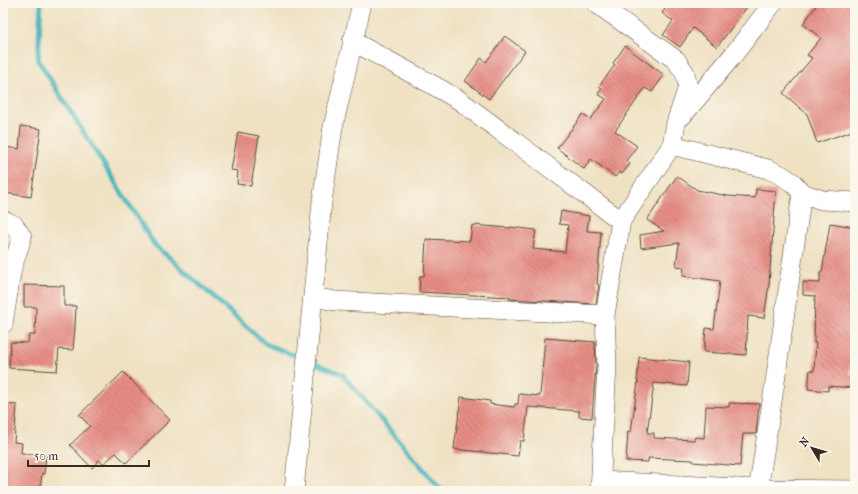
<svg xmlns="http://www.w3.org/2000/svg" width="858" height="494" viewBox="0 0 858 494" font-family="'IM FELL French Canon',serif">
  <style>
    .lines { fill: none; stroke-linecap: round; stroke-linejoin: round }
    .stream { stroke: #42b2ba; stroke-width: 5 }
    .building { fill: url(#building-back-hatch) }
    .street-casing { stroke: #564537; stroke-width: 20 }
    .street { stroke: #fff; stroke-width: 19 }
  </style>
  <defs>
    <pattern id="building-back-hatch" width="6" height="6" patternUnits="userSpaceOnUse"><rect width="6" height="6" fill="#e78e86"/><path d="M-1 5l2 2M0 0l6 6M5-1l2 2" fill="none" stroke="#bc746d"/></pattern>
  </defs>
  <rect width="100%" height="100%" fill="#fbf7ec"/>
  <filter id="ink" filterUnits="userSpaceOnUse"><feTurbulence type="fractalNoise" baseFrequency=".025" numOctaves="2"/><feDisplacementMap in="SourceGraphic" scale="8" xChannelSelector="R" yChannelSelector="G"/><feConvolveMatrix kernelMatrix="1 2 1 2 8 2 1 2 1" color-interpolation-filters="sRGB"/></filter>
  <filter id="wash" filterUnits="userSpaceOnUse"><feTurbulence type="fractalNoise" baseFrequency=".012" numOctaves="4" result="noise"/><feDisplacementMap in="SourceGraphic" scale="16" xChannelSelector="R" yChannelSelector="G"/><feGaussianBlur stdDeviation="0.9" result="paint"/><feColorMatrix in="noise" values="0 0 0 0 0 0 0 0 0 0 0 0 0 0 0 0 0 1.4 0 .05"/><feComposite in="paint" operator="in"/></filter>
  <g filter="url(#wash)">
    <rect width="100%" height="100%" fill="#efe1c2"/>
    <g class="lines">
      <!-- stream -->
      <path class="stream" d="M41 3 38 60 154 244 266 344 303 359
        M311 362 342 374 442 491"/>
    </g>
    <g id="blocks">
      <!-- building -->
      <path class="building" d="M669 3H750L717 47 693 28 680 47 663 35 673 21 662 13Z
        M818 3H855V130L817 143 807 114 783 93 812 58 807 55 821 38 803 24Z
        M505 36 525 51 489 99 465 81 481 58 486 62Z
        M625 46 664 75 652 92 645 88 615 131 637 146 626 161 630 164 622 174 619 172 615 177 591 159 584 169 557 148 583 114 590 120 606 99 598 94 602 88 599 86 615 65 613 63Z
        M21 126 41 129 31 197 5 193 6 185H3V159L5 147 19 149Z
        M238 132 259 136 251 186 237 184 238 171 231 170Z
        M677 176 697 190 728 196 755 198 756 189 776 191 769 284 764 318 748 316 746 355 704 352 706 328 714 329 720 281 683 276 684 267 676 266 679 243 641 248 640 235 664 231 647 220Z
        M561 211 589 216 587 231 601 232 597 284 599 285 596 304 509 299 510 297 419 292 420 276H424L426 239 470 241 472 225 510 228V227L536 230 533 249 565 252 568 225 559 224Z
        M830 223 855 227V344H852L850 375 855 376V388L828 386V391L808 389 810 370 814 371 816 343H814L815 296 803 295V282L820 283V272H822Z
        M24 285 64 286V306H76L75 327 73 350 59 349 57 371 9 368 11 342 28 343 29 335H35L36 307H24Z
        M545 338 595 342 596 366 592 418 579 417V411L528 407 524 441H520L518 456 454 449 461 397 490 401V404L514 407 515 404H518L519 394 540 396Z
        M639 357 689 362 687 386 654 383 647 433H654V438L694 440 695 437 704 438 706 406 729 407V403L759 404 756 434H743L740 466 693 462V460L648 458V462L626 461 628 431 631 432 638 381H637Z
        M123 372 170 420 126 463 116 453 103 464 99 460 92 468 70 445 90 426 79 415Z
        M3 404 17 405 14 442 22 443 21 453 46 455 44 474 42 473 40 491H3Z"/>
    </g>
  </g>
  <g filter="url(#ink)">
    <use href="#blocks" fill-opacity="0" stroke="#564537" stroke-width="1"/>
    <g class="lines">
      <!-- street casing -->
      <g class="street-casing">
        <path id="street" d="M596 3 676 60 685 73 688 87 676 123 672 145 621 221 605 315 607 366 600 491
          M352 41 433 85 459 100 621 221
          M682 116 734 54 773 3
          M672 145 768 169 781 175 793 183 802 193 822 200 855 202
          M3 220 14 225 22 237 12 268 3 324
          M313 297 335 301 605 315
          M601 481 758 489 855 490
          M294 491 322 202 333 127 362 3
          M758 491 775 382 802 193"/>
      </g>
      <!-- street -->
      <use href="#street" class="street"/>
    </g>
  </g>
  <!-- margin -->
  <rect width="858" height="494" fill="none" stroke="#fbf7ec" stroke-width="16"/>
  <!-- north arrow -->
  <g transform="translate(812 448) rotate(308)" stroke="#fbf7ec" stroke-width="3" paint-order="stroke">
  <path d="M0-3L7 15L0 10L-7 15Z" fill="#3b2a1e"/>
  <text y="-6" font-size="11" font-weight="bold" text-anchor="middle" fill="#3b2a1e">N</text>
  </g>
  <!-- scale -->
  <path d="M28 460v6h121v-6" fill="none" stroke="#3b2a1e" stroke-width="2"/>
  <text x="34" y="460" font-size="12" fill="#3b2a1e" stroke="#fbf7ec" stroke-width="3" paint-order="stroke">50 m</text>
</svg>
